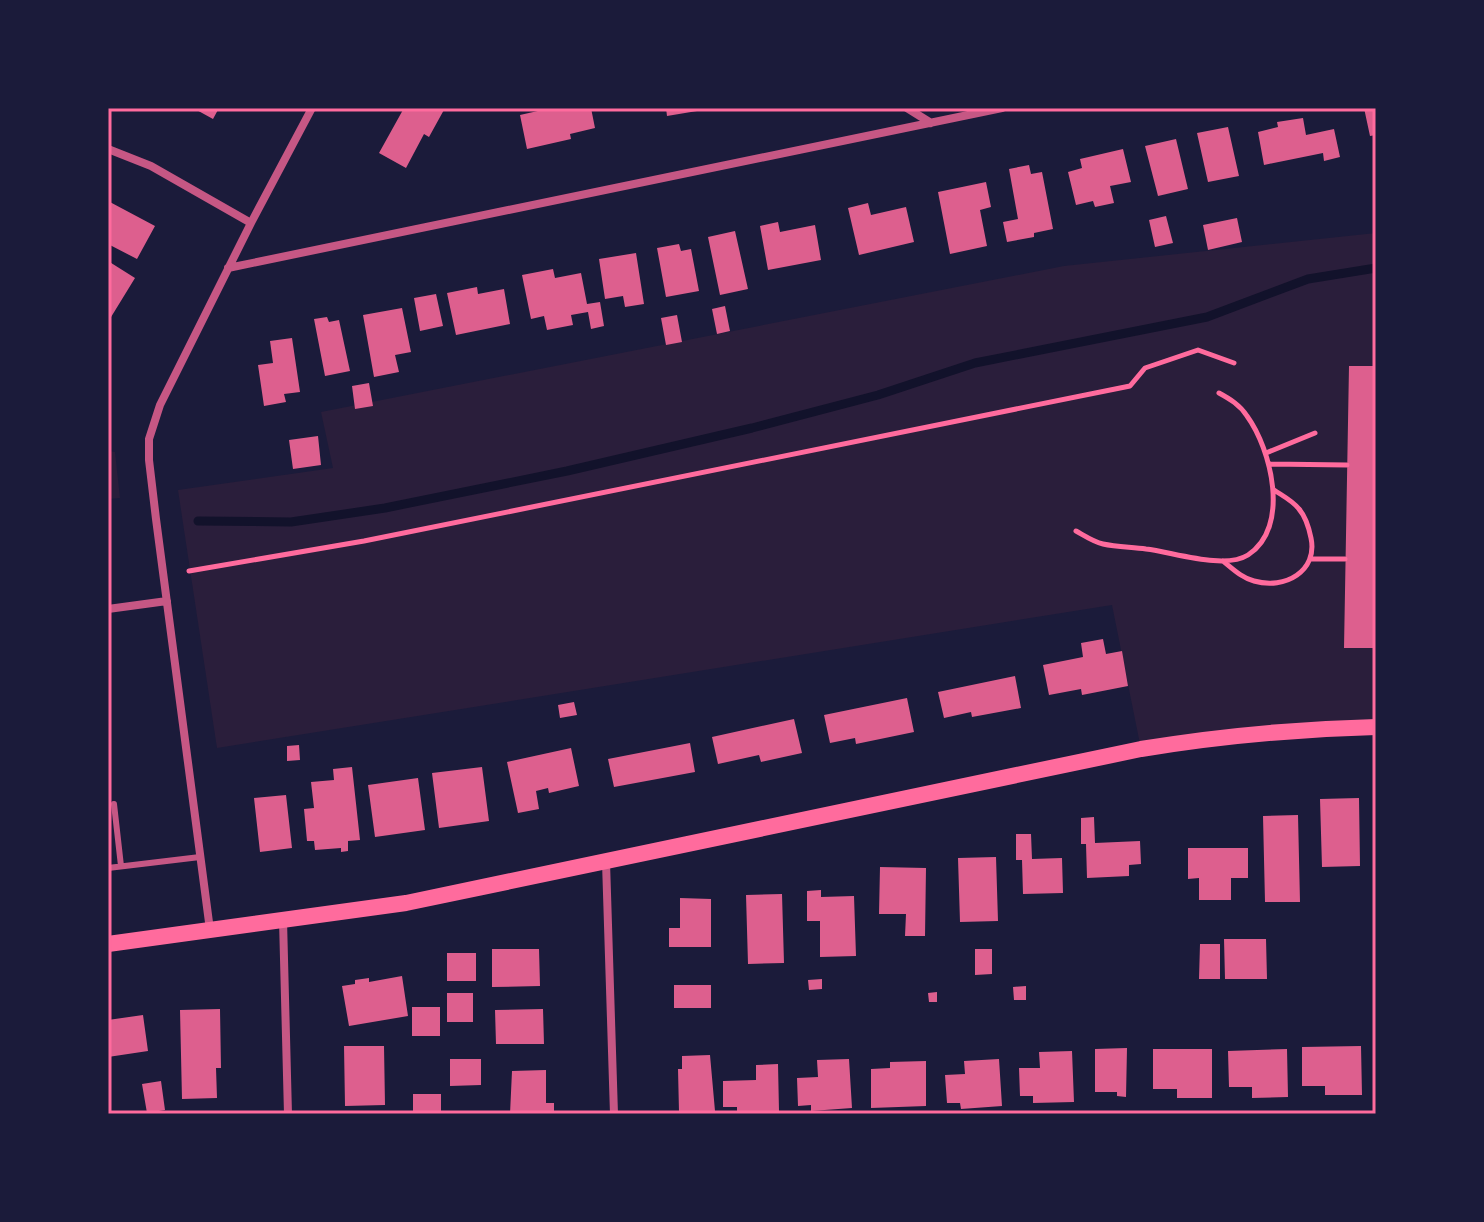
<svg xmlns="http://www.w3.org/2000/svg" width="1484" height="1222" viewBox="0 0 1484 1222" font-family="'Archivo Narrow',sans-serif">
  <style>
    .green { fill: #2a1e3b }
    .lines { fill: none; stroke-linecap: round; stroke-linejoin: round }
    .stream { stroke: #12122b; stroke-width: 9 }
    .building { fill: #dd5f8e }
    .path { stroke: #ff6b9d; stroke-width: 5 }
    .service { stroke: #c65784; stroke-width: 6 }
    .minor { stroke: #c65784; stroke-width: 8 }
    .secondary { stroke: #ff6b9d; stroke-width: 16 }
    .neatline { fill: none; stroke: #ff6b9d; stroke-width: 3 }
  </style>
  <rect width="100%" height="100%" fill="#1b1b3a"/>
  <!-- green -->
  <path class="green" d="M1376 233V727L1141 749 1112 605 217 748 178 490 333 468 321 412 1064 266Z
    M108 451 115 452 120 498 108 499Z"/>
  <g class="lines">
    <!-- stream -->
    <path class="stream" d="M198 521 291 522 385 508 567 471 752 428 878 395 975 363 1207 317 1308 279 1376 268"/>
  </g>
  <!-- building -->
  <path class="building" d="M193 108H219L213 119Z
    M404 108H445L429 137 424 134 406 168 379 153Z
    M551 108H591L595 128 570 134 571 139 527 149 520 115Z
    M666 108H703V110L667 116Z
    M1364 108H1376V135L1370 136Z
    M1303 118 1306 135 1334 129 1340 157 1324 161 1323 153 1264 165 1258 132 1278 127 1277 122Z
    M1228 127 1239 176 1208 182 1197 133Z
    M1176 139 1188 189 1158 196 1145 146Z
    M1123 149 1131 182 1110 186 1114 203 1095 207 1093 201 1076 205 1068 172 1082 168 1080 159Z
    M1029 165 1031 174 1042 172 1053 229 1034 233V237L1007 242 1003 222 1018 219 1009 169Z
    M986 182 991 207 980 210 987 246 950 254 938 192Z
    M108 201 155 226 137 259 108 244Z
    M868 203 871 215 906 207 914 242 859 255 848 208Z
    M1166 216 1173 243 1155 247 1149 220Z
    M1237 218 1242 242 1208 250 1203 225Z
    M778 222 780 232 815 225 821 260 768 270 760 226Z
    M735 231 748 289 720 295 708 237Z
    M679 244 681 251 691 249 699 291 666 297 657 248Z
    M636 253 644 304 625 307 623 296 605 299 599 259Z
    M108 261 135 278 108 322Z
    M553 269 555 278 581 273 587 304 600 302 604 326 591 329 588 312 571 315 573 325 547 330 544 316 531 319 522 275Z
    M477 287 478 294 504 289 510 324 456 335 447 293Z
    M436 294 443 326 420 331 414 298Z
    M725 306 730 331 717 334 712 309Z
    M402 308 411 352 395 355 399 372 374 377 363 315Z
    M677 315 682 342 666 345 661 318Z
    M327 317 329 322 339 320 350 371 325 376 314 319Z
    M292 338 300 392 284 394 286 402 264 406 258 365 273 363 270 341Z
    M1349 366H1376V648H1344Z
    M369 383 373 406 355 409 352 386Z
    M318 436 321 465 293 469 289 440Z
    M1103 639 1106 654 1122 651 1128 686 1082 695 1081 689 1049 695 1043 665 1083 657 1081 643Z
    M1015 676 1021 708 972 717 971 712 944 718 938 692Z
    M907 698 914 732 856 744 855 738 830 743 824 715Z
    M574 702 577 715 560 718 558 705Z
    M794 719 802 753 761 762 759 755 718 764 712 737Z
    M690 743 695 772 614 787 608 759Z
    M299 745 300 760 287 761V746Z
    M571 748 579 786 549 793 548 788 536 791 539 809 518 813 507 762Z
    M352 767 360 840 348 841V851L341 852V848L315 850 314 841H307L304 809 314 808 311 782 334 780 333 769Z
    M482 767 489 821 439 828 432 773Z
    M418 778 425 830 375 837 368 785Z
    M286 795 292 848 260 852 254 798Z
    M1359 798 1360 866 1322 867 1320 799Z
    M1298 815 1300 902H1265L1263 816Z
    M1094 817 1095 843 1140 841 1141 864 1129 865V876L1087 878 1086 844H1081V818Z
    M1016 834H1031L1032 859 1062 858 1063 893 1023 894 1022 860H1016Z
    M1188 848H1248V878H1231V900H1199V878L1188 879Z
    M996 857 998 921 960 922 958 858Z
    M880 867 926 868 925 936H905L906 914H879Z
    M821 890V897L854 896 856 956 820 957V921H807V891Z
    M782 894 784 963 748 964 746 895Z
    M680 898 711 899V947H669V928H680Z
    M1224 939H1266L1267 979H1225Z
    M1200 944H1220V979H1199Z
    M492 949H539L540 986 492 987Z
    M975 949H992V974L975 975Z
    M447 953H476V981H447Z
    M402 976 408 1016 349 1026 342 986 355 984V980L369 978V982Z
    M822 979V989L809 990 808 980Z
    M674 985H711V1008H674Z
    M1026 986V1000H1014L1013 987Z
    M937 992V1002H929L928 993Z
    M447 993H473V1022H447Z
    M412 1007H440V1036H412Z
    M220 1009 221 1068H216L217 1098 182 1099 180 1010Z
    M543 1009 544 1044H496L495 1010Z
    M143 1015 148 1051 108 1057V1020Z
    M344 1046H384L385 1105 345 1106Z
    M1361 1046 1362 1095H1325V1086H1302V1047Z
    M1127 1048 1126 1097 1117 1096V1092H1095V1049Z
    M1153 1049H1212V1098H1177V1089H1153Z
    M1287 1049 1288 1097 1252 1098V1087H1229L1228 1051Z
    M1072 1051 1074 1102 1033 1103V1096H1020L1019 1068H1040L1039 1052Z
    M710 1055 715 1111 679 1112 678 1069H682V1056Z
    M450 1059H481V1085L450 1086Z
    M849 1059 852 1108 811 1111V1105L798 1106 797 1078 818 1077 817 1060Z
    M999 1059 1002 1106 961 1109 960 1103H947L945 1075 965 1074 964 1061Z
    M926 1061V1106L871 1108V1069L890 1068V1062Z
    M778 1064 779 1111 737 1114V1107H723V1081L756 1080V1065Z
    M546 1070V1103H554V1114H510L512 1071Z
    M161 1081 165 1110 147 1113 142 1084Z
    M413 1094H441V1113L413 1114Z"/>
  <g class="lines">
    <!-- path -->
    <path class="path" d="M1266 453 1315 433
      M1270 464 1347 465
      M1076 531C1085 536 1094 542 1103 544 1117 547 1132 547 1146 549 1173 552 1224 570 1248 555 1291 527 1271 449 1247 416 1240 405 1230 399 1219 393
      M1312 559H1345
      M1223 561C1233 569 1242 578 1254 581 1285 590 1318 571 1311 538 1309 528 1306 517 1299 509 1293 501 1283 496 1274 490
      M189 571 364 541 1130 386 1145 368 1198 350 1234 363"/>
    <!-- service -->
    <path class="service" d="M114 804 121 866
      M108 868 200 857"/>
    <!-- minor -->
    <path class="minor" d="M907 108 931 123
      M108 149 151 166 251 223
      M228 268 1002 108
      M108 609 167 601
      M606 862 614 1114
      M283 920 288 1114
      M210 930 156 519 149 460V439L160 405 251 223 312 108"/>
    <!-- secondary -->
    <path class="secondary" d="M108 944 406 903 1141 749C1220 736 1296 729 1376 727"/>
  </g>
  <!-- border -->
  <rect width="1484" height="1222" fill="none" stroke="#1b1b3a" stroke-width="220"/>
  <rect x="110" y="110" width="1264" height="1002" class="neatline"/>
</svg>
